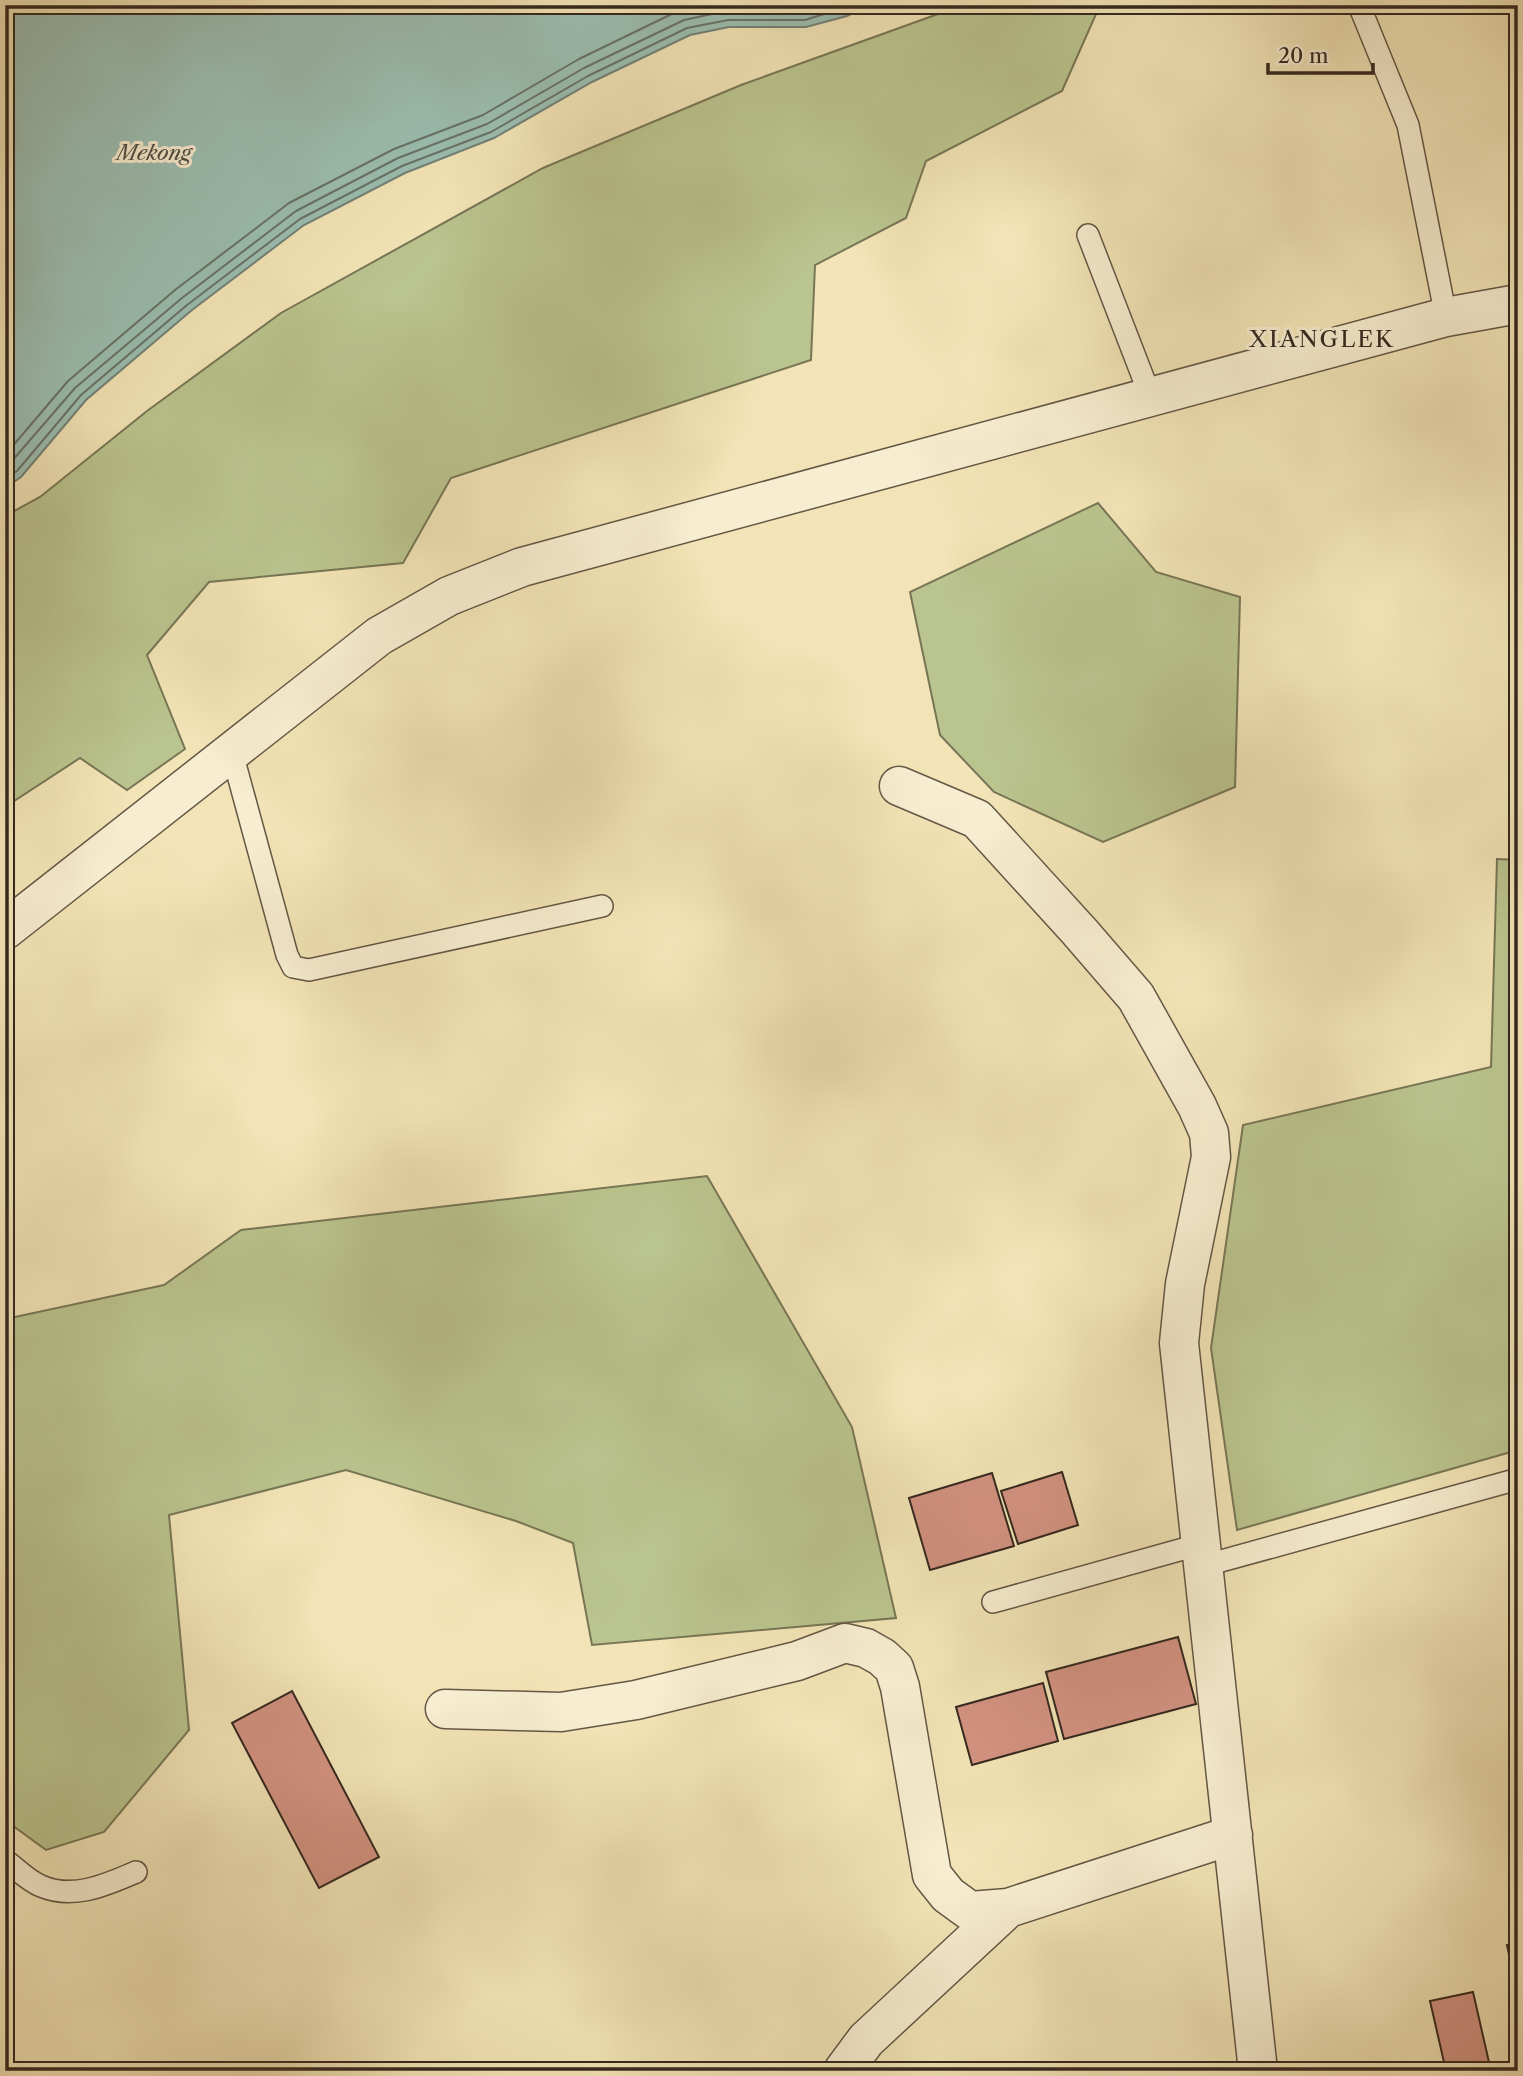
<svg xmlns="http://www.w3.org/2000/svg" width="1523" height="2076" viewBox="0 0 1523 2076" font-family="'Libre Caslon Text',serif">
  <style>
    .green { fill: #bac48e; stroke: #787656; stroke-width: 2 }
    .water { fill: #9bbeb1; stroke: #728277; stroke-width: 2 }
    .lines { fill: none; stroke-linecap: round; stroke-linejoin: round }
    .shore { stroke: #687368; stroke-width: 2 }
    .building { fill: #d29281; stroke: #35281f; stroke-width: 2 }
    .service-casing { stroke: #645745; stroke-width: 24 }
    .minor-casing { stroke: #645745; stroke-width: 41 }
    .service { stroke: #f7edd0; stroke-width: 21 }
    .minor { stroke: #f7edd0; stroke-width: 38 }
    .labels { text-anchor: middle; stroke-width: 6; stroke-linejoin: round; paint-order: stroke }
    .water-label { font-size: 21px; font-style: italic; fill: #4e4e44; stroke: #f7edd0 }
    .quarter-label { font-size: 23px; letter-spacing: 2px; fill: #35281f; stroke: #f7edd0 }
  </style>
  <rect width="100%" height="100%" fill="#f2e4b6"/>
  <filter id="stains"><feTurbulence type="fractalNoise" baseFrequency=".00286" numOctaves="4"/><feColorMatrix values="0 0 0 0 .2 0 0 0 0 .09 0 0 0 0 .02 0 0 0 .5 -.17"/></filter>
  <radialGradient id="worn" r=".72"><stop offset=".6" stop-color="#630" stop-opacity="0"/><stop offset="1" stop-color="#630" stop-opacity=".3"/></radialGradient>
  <!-- green -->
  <path class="green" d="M952 5H1100L1062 91 926 161 906 218 815 265 811 360 451 478 403 563 209 582 147 655 185 749 127 790 80 758 5 807V516L40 497 147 411 281 313 543 168 741 85 938 14Z
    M1098 503 1156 572 1240 597 1235 787 1103 842 994 792 940 735 910 592Z
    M1497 859 1518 860V1450L1237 1530 1211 1348 1243 1125 1491 1067Z
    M707 1176 852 1427 896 1618 592 1645 573 1543 516 1521 346 1470 169 1515 189 1730 104 1832 46 1850 5 1820V1314L15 1317 164 1285 241 1230Z"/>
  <!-- water -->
  <path class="water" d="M5 5H869L847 16 806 27H729L690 35 592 82 494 138 405 173 304 225 192 310 86 400 21 477 5 488Z"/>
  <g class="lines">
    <!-- shore -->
    <path class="shore" d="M5 455 68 381 175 290 289 203 394 149 483 115 579 59 678 11 702 5
      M5 469 75 388 182 298 296 211 398 158 487 124 584 68 684 20 726 11H804L825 5
      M5 479 17 471 81 395 187 305 300 219 402 166 491 132 588 76 687 28 728 20H805L853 5"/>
  </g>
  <!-- building -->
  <path class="building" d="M1062 1472 1078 1525 1018 1544 1001 1491Z
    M992 1473 1014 1546 930 1570 909 1498Z
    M1178 1637 1196 1704 1064 1739 1046 1672Z
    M1043 1683 1058 1741 972 1765 956 1707Z
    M292 1691 379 1857 319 1888 232 1723Z
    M1518 1943V1997L1507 1945Z
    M1473 1992 1491 2071H1446L1430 2001Z"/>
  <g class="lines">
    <!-- service casing -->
    <g class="service-casing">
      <path id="service" d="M1359 5 1408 125 1446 317
        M1088 235 1151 398
        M232 753 287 955 293 967 309 970 602 906
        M1203 1566 1518 1479
        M993 1602 1201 1544
        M5 1860C16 1868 28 1881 41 1886 73 1900 106 1885 136 1872"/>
    </g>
    <!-- minor casing -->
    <g class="minor-casing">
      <path id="minor" d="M899 786 977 819 1079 931 1136 997 1197 1106 1209 1133 1211 1157 1185 1284 1179 1343 1258 2071
        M5 930 379 636 449 596 522 567 1446 317 1518 304
        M445 1709 561 1712 636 1700 797 1661 845 1643 866 1648 882 1657 894 1668 900 1687 932 1875 948 1895 970 1911 1008 1908
        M843 2071 866 2040 1008 1908 1233 1835"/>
    </g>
    <!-- service -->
    <use href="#service" class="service"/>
    <!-- minor -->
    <use href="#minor" class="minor"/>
  </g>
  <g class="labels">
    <!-- water labels -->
    <g class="water-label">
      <text x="154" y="160">Mekong</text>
    </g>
    <!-- quarter labels -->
    <g class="quarter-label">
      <text x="1322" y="347">XIANGLEK</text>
    </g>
  </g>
  <!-- margin -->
  <rect width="1523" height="2076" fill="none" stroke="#f2e4b6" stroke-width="28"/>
  <rect x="7" y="7" width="1509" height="2062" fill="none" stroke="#35281f" stroke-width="3.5"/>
  <rect x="14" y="14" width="1495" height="2048" fill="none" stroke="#35281f" stroke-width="2"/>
  <!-- scale -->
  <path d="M1268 63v10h105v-10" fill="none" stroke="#35281f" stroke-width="3.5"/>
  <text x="1278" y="63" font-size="21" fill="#35281f" stroke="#f7edd0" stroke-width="5" paint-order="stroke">20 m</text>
  <rect width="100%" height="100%" filter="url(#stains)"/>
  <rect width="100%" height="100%" fill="url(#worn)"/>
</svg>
